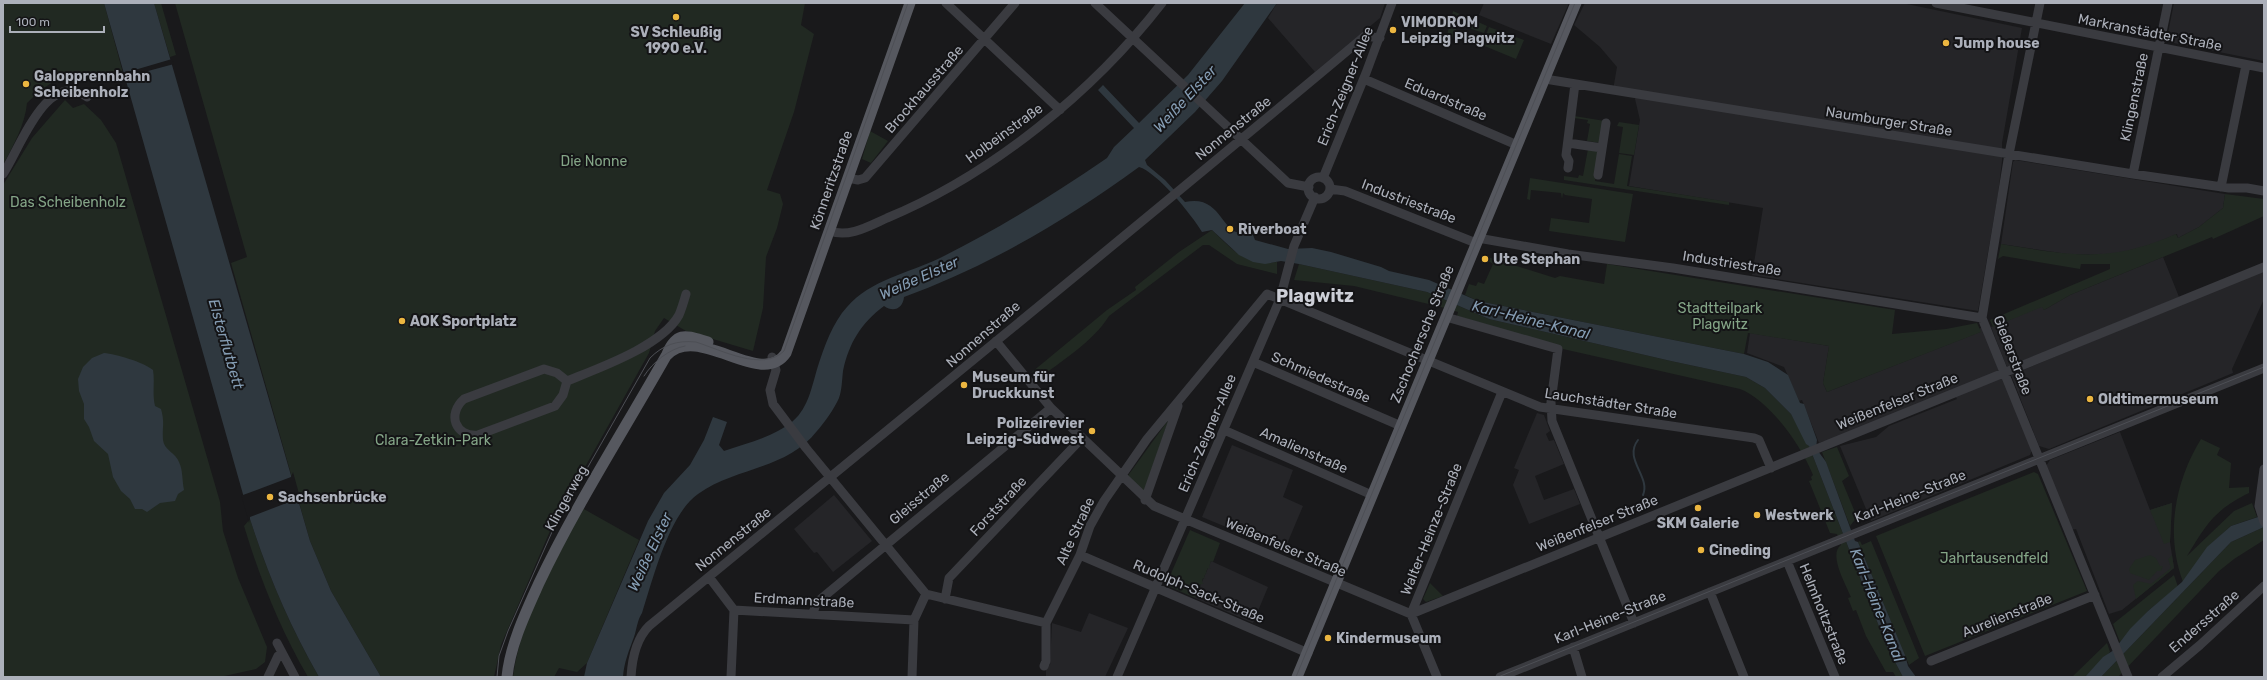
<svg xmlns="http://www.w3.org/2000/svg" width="2267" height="680" viewBox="0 0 2267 680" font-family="Rubik,sans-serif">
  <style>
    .built { fill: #252528 }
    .green { fill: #212922 }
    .water { fill: #2f383f }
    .pier { fill: #19191b }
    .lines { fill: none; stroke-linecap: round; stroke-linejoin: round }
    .stream { stroke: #2f383f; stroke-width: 2 }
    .minor { stroke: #3a3b40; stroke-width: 9 }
    .major { stroke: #56585f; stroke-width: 11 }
    .tram { stroke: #4d4f55; stroke-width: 1 }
    .poi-dot { fill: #ecb640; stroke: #141416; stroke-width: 1.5 }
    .labels { text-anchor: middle; stroke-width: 4; stroke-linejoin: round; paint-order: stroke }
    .poi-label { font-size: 14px; font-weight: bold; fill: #acb0ba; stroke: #141416; text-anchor: start }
    .street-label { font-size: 14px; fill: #acb0ba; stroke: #141416 }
    .park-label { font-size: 14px; fill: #84a587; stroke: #141416 }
    .water-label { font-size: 15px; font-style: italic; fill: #859db4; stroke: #141416 }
    .district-label { font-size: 18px; font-weight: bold; fill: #cdcfd7; stroke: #141416 }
  </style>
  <rect width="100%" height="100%" fill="#19191b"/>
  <!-- built -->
  <path class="built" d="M1277 3H1385L1380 18 1315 72 1268 18Z
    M1484 3H1569L1551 44 1479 15Z
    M1585 3H1902L2022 28 2002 143V161L1998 194 1978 311 1752 275 1763 208 1629 186 1640 120 1635 99 1638 94 1613 90 1617 67 1600 47 1574 25Z
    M2174 3H2264V61L2169 42 2167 38Z
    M2015 160 2225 194 2223 208 2199 227 2178 238 2177 234 2153 244 2120 253 2103 255 2067 254 2001 244 2013 162Z
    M2163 257 2179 297 2008 367 2006 365 1991 327 2042 306 2044 310 2070 295Z
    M2264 270V299L2232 369 2233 373 2049 449 2039 446 2011 375Z
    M1983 327 1999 371 1825 443 1824 441 1819 443 1802 400 1799 401 1784 367 1747 353 1750 333 1829 346 1823 383 1827 392 1980 332 1979 329Z
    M2001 378H2003L2032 450 2030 455 1871 521 1840 446 1876 437 1889 426 1957 399 1955 396Z
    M1537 413 1544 415 1550 431 1546 434 1549 441 1554 440 1564 464 1535 476 1544 500 1574 489 1580 504 1529 524 1513 485 1519 470 1514 468Z
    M2120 432 2150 510 2172 503 2170 542 2174 568 2122 610 2109 614 2076 529 2070 530 2046 466 2050 460Z
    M1232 445 1293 470 1283 497 1303 506 1284 551 1202 517Z
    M834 495 872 541 833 572 817 552 814 553 794 529Z
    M1211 561 1268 587 1253 623 1195 598Z
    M1089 613 1128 628 1105 677H1046V666L1050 665 1052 623 1081 632Z"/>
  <!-- green -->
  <path class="green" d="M3 3H104L123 73 116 75 110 73C66 74 60 72 27 103 25 125 13 146 3 165Z
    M154 3H161L176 55 170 57Z
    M175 3H805L801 25 814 34 794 112 767 190 780 194 783 204 777 228 766 257 763 308 753 351 686 331 664 318 655 331 649 353 553 524 501 645 494 677H381L331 591 310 541 231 263 247 257Z
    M1453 11 1460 14 1454 38 1447 35Z
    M1465 16 1487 26 1484 33 1462 26Z
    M1489 27 1524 40 1516 59 1482 45Z
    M65 100 73 108 84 104 101 120 116 143 220 502 223 531 238 578 267 647 265 662 256 669 220 677H3V185L32 138Z
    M1574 116 1605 121 1601 143 1587 141 1590 124 1587 123 1588 120 1574 118Z
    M1619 122 1639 125 1634 155 1619 153 1623 127 1617 126Z
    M870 131 888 141 871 163 862 159Z
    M1588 149 1596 150 1599 155 1595 181 1614 184 1619 154 1632 156 1627 186 1729 202V205L1564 180V176L1578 178 1579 175 1583 176Z
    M1530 178 1633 194 1625 242 1549 231 1551 218 1589 223 1592 199 1565 195 1563 193 1562 199 1561 193 1531 190 1530 200 1527 199Z
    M2225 194 2264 199V216L2213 239 2212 237 2070 295 2044 310 2042 307 1993 327 1990 320 2110 269V264H2081L2080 269 2003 256 1998 259 2001 244C2071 255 2108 264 2176 234L2178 238 2199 227 2223 208Z
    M1212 230C1233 250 1245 266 1277 262V274L1237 264 1209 245H1203L1109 316C1093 342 1061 361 1037 380L1032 372 1107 310 1136 290 1135 287 1179 252Z
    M1488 257 1555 278 1560 276 1604 284 1607 264 1895 310 1892 334 1946 329 1977 323 1981 332 1827 392 1823 383 1829 346 1748 333 1744 354 1478 301 1465 295 1469 284 1476 286 1478 282 1484 284 1493 264 1487 260Z
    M1299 264 1427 292 1489 319 1671 361 1746 377 1765 388 1791 414 1809 446 1887 647 1903 677H1896L1893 672H1886L1866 636 1856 610 1853 611 1848 598 1851 597C1846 585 1828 554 1841 545L1837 534 1830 533 1809 481 1812 480 1811 477 1813 475C1801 445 1770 401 1740 389L1563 349 1562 347 1457 316 1458 312 1445 308 1354 286 1294 280Z
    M1169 419 1143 494 1127 477Z
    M2201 439 2220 448 2217 455 2231 463 2229 488 2249 487V493C2214 510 2206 525 2187 556L2234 511 2252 503 2257 517 2231 526 2208 547 2183 582C2165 534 2175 481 2201 439Z
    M1837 447 1849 476 1842 481 1857 517 1850 526 1822 452Z
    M2034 472 2038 474 2087 591 1925 656 1876 536Z
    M2172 503 2170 542 2164 544 2150 510Z
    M582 508 639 540 587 663 577 672 559 668 554 677H513C521 617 555 562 582 508Z
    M250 519C268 575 290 626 319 677H308C280 629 260 579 244 526Z
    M2264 527V540L2234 559 2219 571 2118 677H2101L2231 542Z
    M1190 530 1220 543 1213 562 1211 561 1209 567 1211 569 1208 568 1206 572 1208 574 1206 573 1204 577 1206 579 1203 578 1202 582 1204 584H1201L1195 598 1166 585Z
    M1860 541 1862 545 1871 541 1919 658 1909 665 1858 542Z
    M2150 555 2156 558 2160 566H2163L2161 571H2157L2149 580 2130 573 2129 569 2135 560Z
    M2172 555 2174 568 2136 599 2133 585 2138 581 2151 584 2171 568 2168 559Z
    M2174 575 2178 587 2148 611 2120 642 2113 624Z
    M1430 583 1443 596 1426 602 1423 599Z
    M2107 643 2110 652 2085 677H2072Z"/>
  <!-- water -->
  <path class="water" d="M104 3H154L310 541 331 591 381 677H319C290 626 268 575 250 519Z
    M1245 3H1277L1222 81 1195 112 1145 160 1147 165 1165 180 1185 202C1225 193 1221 243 1249 231L1252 232 1255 240 1288 249 1312 248 1331 252 1381 267 1389 271 1429 280 1478 301 1744 354 1768 362 1788 375 1800 403 1804 404 1817 440C1815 451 1821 454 1826 462L1855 541 1858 542 1905 655 1908 666 1916 677H1903L1887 647 1809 446 1806 444 1791 414 1765 388 1746 377 1671 361 1489 319 1427 292 1299 264 1281 261 1265 264 1253 262 1239 255 1212 230 1202 232C1192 215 1157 172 1139 167 1066 220 989 266 904 297 903 308 894 313 884 306 861 323 849 343 843 371 842 379 842 390 839 398 834 409 825 422 817 431 786 470 736 467 698 494 669 514 653 579 642 613 637 621 637 628 634 637 629 651 624 662 623 677H584L587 663 648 521 664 493 690 465 704 440 713 417 727 422 719 445 724 451C747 443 774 437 793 421 809 407 812 385 818 366 824 347 833 322 847 307 870 280 909 273 940 258 998 229 1053 195 1107 158L1114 147 1134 128 1098 90 1103 85 1139 123 1188 75Z
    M104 353C116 354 143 362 153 370 155 382 152 393 155 406L161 409C165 423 162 427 163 440 164 450 176 453 179 462 183 470 182 481 184 490L178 494 175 501 160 503 147 512 142 509H135L130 499 121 491 113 477 108 454 94 441 89 427 84 419V404L79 391 78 379 83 367 92 358Z
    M2264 515V527L2231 542 2101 677H2085L2103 657 2114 650 2130 629 2148 611 2182 582 2207 547 2231 526Z"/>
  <!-- pier -->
  <path class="pier" d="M172 59 174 64 122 78 121 74Z
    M293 472 301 501 297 499 250 517 249 523 241 494 243 495 291 477Z"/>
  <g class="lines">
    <!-- stream -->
    <path class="stream" d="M1638 440C1623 459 1651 477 1643 495"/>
    <!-- minor -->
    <path class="minor" d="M946 3 1060 110
      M1095 3 1288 183 1309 187
      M1936 3 2264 68
      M2040 3 2009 154 1982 318 2128 677
      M1364 79 1517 145
      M1545 79 2133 174 2229 188H2247L2264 191
      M1568 143 1602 148
      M1568 168 1569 161 1566 155 1575 84
      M3 174C19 151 47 67 87 97
      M2133 174 2168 3
      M1598 175 1606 123
      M1308 188a11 11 0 1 1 22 0a11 11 0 1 1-22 0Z
      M848 178 858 180 865 178 1015 3
      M1323 178 1366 73 1392 3
      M2221 187 2246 65
      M1330 189 1345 191 1476 243
      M830 231C849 238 869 226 887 218 991 175 1093 92 1162 3
      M1478 238 1568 254 1673 268 1982 318
      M1446 317 1558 349 1551 402 1552 421 1634 623
      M996 341 1051 408 1154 506 1411 614 2264 267
      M772 357 776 370 770 390 773 404 806 448 926 594 1046 623
      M1253 362 1401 426
      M544 369 557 373 567 381 563 395 555 406 478 435C455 437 447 414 464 399Z
      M567 381C599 368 662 346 679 315 682 308 684 301 686 294
      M1224 430 1372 495
      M2264 469 2259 506 2264 522
      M1145 500 1178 406
      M1080 555 1308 653
      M1787 561 1835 677
      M709 577 734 610
      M1710 592 1744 677
      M945 599 949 578 1082 438
      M734 610 914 620
      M813 614 816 603 1051 408
      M277 643 295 677
      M1573 647 1582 677
      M1931 661 2095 595
      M1044 666 1046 661V623L1080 555 1090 526 1104 501 1147 439 1267 294 1540 407 1754 438 1759 440 1771 468
      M268 677 278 656 282 654
      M631 677C632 660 636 639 649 626 888 429 1128 235 1365 36L1380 38
      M731 677 734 610
      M912 677 914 620 926 594
      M1117 677 1280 299 1294 246 1315 197
      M1437 677 1411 614 1502 392
      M1500 677 2264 368
      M2162 677 2200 645 2264 586"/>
    <!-- major -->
    <path class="major" d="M667 354C677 330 687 336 708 342
      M507 677C510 645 526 612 539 583 576 505 623 432 666 356 698 321 761 390 786 353L910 3
      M1297 677 1576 3"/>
    <!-- tram -->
    <path class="tram" d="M644 376C653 362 669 349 685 346
      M497 677 499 656 508 631 556 523 650 358C663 345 677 340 696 342 721 350 763 372 784 351L908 3
      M1296 677 1575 3
      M1498 677 2264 367"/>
  </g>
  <!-- markers -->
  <g class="poi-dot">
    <circle cx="676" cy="17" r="4"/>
    <circle cx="1393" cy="30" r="4"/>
    <circle cx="1946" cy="43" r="4"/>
    <circle cx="26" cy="84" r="4"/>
    <circle cx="1230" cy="229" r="4"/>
    <circle cx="1485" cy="259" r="4"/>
    <circle cx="402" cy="321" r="4"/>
    <circle cx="964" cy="385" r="4"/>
    <circle cx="2090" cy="399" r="4"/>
    <circle cx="1092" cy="431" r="4"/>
    <circle cx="270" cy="497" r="4"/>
    <circle cx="1698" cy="508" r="4"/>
    <circle cx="1757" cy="515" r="4"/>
    <circle cx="1701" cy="550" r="4"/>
    <circle cx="1328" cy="638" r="4"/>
  </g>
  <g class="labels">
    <!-- poi labels -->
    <g class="poi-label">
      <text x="1401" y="27">VIMODROM<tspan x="1401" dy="16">Leipzig Plagwitz</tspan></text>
      <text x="676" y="37" text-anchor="middle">SV Schleußig<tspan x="676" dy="16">1990 e.V.</tspan></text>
      <text x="1954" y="48">Jump house</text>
      <text x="34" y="81">Galopprennbahn<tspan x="34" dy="16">Scheibenholz</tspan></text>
      <text x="1238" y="234">Riverboat</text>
      <text x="1493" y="264">Ute Stephan</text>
      <text x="410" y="326">AOK Sportplatz</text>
      <text x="972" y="382">Museum für<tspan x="972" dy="16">Druckkunst</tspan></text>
      <text x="2098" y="404">Oldtimermuseum</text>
      <text x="1084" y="428" text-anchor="end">Polizeirevier<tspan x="1084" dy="16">Leipzig-Südwest</tspan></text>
      <text x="278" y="502">Sachsenbrücke</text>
      <text x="1765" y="520">Westwerk</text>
      <text x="1698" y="528" text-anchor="middle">SKM Galerie</text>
      <text x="1709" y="555">Cineding</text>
      <text x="1336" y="643">Kindermuseum</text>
    </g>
    <!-- street labels -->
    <g class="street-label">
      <text transform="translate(2150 32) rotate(11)" y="5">Markranstädter Straße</text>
      <text transform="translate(1345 86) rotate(-68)" y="5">Erich-Zeigner-Allee</text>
      <text transform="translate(924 89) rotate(-49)" y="5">Brockhausstraße</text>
      <text transform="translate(2134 97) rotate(-78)" y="5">Klingenstraße</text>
      <text transform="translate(1446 99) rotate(23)" y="5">Eduardstraße</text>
      <text transform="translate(1889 121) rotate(9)" y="5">Naumburger Straße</text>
      <text transform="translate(1233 128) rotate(-39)" y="5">Nonnenstraße</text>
      <text transform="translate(1004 133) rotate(-36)" y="5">Holbeinstraße</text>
      <text transform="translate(831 180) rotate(-71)" y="5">Könneritzstraße</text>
      <text transform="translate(1409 201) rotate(21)" y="5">Industriestraße</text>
      <text transform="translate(1732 263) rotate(9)" y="5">Industriestraße</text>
      <text transform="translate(983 334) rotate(-41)" y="5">Nonnenstraße</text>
      <text transform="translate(1422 334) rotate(-68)" y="5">Zschochersche Straße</text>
      <text transform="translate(2013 355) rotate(69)" y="5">Gießerstraße</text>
      <text transform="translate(1321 377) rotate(24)" y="5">Schmiedestraße</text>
      <text transform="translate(1897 401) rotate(-22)" y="5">Weißenfelser Straße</text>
      <text transform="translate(1611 403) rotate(9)" y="5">Lauchstädter Straße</text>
      <text transform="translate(1207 433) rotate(-67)" y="5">Erich-Zeigner-Allee</text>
      <text transform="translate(1304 450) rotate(24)" y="5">Amalienstraße</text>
      <text transform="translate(1910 496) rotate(-22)" y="5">Karl-Heine-Straße</text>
      <text transform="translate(566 498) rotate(-61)" y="5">Klingerweg</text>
      <text transform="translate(919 498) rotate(-40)" y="5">Gleisstraße</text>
      <text transform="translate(998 506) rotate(-47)" y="5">Forststraße</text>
      <text transform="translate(1597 523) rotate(-22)" y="5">Weißenfelser Straße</text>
      <text transform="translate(1431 529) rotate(-68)" y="5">Walter-Heinze-Straße</text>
      <text transform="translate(1075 531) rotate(-65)" y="5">Alte Straße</text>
      <text transform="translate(733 539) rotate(-39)" y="5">Nonnenstraße</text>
      <text transform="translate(1286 547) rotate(23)" y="5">Weißenfelser Straße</text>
      <text transform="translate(1199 591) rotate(23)" y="5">Rudolph-Sack-Straße</text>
      <text transform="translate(804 600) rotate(3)" y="5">Erdmannstraße</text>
      <text transform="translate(1824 614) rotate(68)" y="5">Helmholtzstraße</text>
      <text transform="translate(2007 615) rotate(-22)" y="5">Aurelienstraße</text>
      <text transform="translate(1610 617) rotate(-22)" y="5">Karl-Heine-Straße</text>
      <text transform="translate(2204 621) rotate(-41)" y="5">Endersstraße</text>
    </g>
    <!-- park labels -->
    <g class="park-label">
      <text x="594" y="166">Die Nonne</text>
      <text x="68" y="207">Das Scheibenholz</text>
      <text x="1720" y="313">Stadtteilpark<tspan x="1720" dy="16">Plagwitz</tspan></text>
      <text x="433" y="445">Clara-Zetkin-Park</text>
      <text x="1994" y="563">Jahrtausendfeld</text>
    </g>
    <!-- water labels -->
    <g class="water-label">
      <text transform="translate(1185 99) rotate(-47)" y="5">Weiße Elster</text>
      <text transform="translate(919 278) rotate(-24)" y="5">Weiße Elster</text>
      <text transform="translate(1531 320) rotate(14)" y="5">Karl-Heine-Kanal</text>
      <text transform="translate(226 344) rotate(74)" y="5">Elsterflutbett</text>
      <text transform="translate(650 552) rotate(-65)" y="5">Weiße Elster</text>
      <text transform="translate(1877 605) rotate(68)" y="5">Karl-Heine-Kanal</text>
    </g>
    <!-- district labels -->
    <g class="district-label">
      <text x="1315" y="302">Plagwitz</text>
    </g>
  </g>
  <!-- border -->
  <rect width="2267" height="680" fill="none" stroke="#acb0ba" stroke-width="8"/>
  <!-- scale -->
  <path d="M10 26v6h94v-6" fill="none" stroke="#acb0ba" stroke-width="2"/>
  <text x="16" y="26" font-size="12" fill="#acb0ba" stroke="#141416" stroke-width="3" paint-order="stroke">100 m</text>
</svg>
